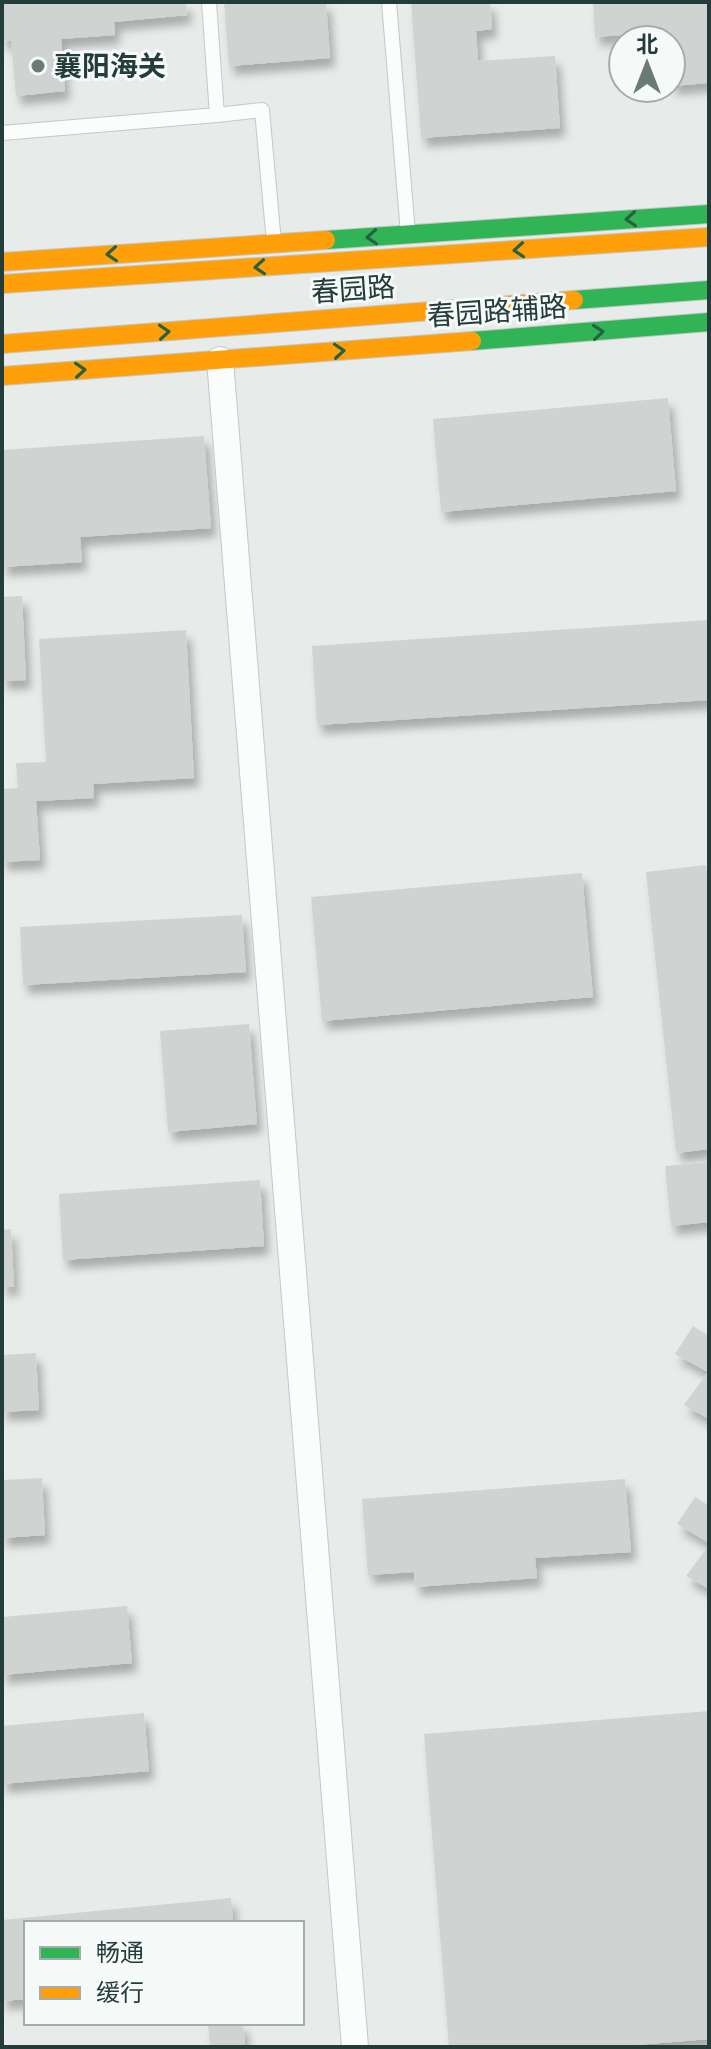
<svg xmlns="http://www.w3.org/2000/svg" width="711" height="2049" viewBox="0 0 711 2049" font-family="'Varela Round','Noto Sans SC',sans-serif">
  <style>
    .building { fill: #cfd4d2; filter: url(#shadow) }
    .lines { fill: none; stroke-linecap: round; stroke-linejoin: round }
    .lane-casing { stroke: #c4c8c7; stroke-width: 16 }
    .street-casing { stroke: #c4c8c7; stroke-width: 28 }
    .fast-casing { stroke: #c1c7c5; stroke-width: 20 }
    .slow-casing { stroke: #c1c7c5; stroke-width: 20 }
    .lane { stroke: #fbfcfc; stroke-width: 14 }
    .street { stroke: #fbfcfc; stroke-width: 26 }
    .fast { stroke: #30b455; stroke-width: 18 }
    .slow { stroke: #ff9f0a; stroke-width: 18 }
    .oneway { stroke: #286142 }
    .poi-dot { fill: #697a77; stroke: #f5f9f8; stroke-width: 3 }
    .labels { text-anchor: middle; stroke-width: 6; stroke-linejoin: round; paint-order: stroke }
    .poi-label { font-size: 28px; font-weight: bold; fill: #253d3a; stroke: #f5f9f8; text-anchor: start }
    .street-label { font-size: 28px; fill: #253d3a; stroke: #f5f9f8 }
  </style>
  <defs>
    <filter id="shadow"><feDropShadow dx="5" dy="9" stdDeviation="4" flood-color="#0004"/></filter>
  </defs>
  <rect width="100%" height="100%" fill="#e7ebe9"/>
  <!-- building -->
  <path class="building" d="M2 2H186L187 15 114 22 115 35 61 39 65 91 16 96 11 40 2 41Z
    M224 2H326L330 58 229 66Z
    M411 2H490L492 29 476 31 478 61 555 56 560 128 421 138Z
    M593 2H709V83L671 86V40H652L651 33 595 37Z
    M668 398 676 491 441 512 433 419Z
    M204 436 211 528 80 537 82 562 2 567V450Z
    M22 596 26 680 2 681V597Z
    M709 620V700L317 725 312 646Z
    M186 630 194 778 93 784 94 798 36 801 40 860 2 862V789L18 788 16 763 46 762 39 639Z
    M706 865 709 895V1149L676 1153 646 872Z
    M582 873 593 997 322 1021 311 897Z
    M242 915 246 972 23 985 20 927Z
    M249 1024 257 1124 168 1132 160 1031Z
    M709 1162V1222L671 1226 665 1166Z
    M260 1180 264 1246 63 1260 59 1194Z
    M11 1229 14 1287H2V1230Z
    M693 1326 709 1336V1419L684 1405 708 1372 675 1354Z
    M36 1353 39 1410 2 1412V1355Z
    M42 1478 45 1535 2 1538V1480Z
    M625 1479 631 1552 535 1558 537 1578 415 1587 414 1572 368 1575 362 1499Z
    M695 1497 709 1506V1543L677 1524Z
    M709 1545V1589L686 1576Z
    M127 1606 132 1663 2 1675V1617Z
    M709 1711V2039L611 2047H449L424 1734Z
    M144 1713 149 1771 2 1784V1726Z
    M231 1898 233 1923H26V1999L2 2001V1920Z
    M208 2023H243L245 2047H210Z"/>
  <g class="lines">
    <!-- lane casing -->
    <g class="lane-casing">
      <path id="lane" d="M209 2 217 115 262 110 274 243
        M389 2 408 234
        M2 133 217 115"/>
    </g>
    <!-- street casing -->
    <g class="street-casing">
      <path id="street" d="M220 360 355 2047"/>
    </g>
    <!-- fast casing -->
    <g class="fast-casing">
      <path id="fast" d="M326 240 709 214
        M574 300 709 290
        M472 341 709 322"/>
    </g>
    <!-- slow casing -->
    <g class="slow-casing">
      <path id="slow" d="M2 262 326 240
        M2 284 709 237
        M2 344 574 300
        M2 376 472 341"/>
    </g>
    <!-- lane -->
    <use href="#lane" class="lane"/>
    <!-- street -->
    <use href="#street" class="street"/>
    <!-- fast -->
    <use href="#fast" class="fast"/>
    <!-- slow -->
    <use href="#slow" class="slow"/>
  </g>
  <!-- one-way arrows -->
  <defs><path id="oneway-chevron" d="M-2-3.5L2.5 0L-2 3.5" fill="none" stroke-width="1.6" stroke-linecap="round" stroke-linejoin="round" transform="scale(2)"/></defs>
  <g class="oneway">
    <use href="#oneway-chevron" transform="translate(631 219) rotate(176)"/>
    <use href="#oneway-chevron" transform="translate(372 237) rotate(176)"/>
    <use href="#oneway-chevron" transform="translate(519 250) rotate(176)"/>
    <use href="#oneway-chevron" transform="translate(112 254) rotate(176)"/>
    <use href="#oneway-chevron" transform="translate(260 267) rotate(176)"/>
    <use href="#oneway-chevron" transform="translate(164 332) rotate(-4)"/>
    <use href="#oneway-chevron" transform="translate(598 332) rotate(-5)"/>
    <use href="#oneway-chevron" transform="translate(339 351) rotate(-4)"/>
    <use href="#oneway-chevron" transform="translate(80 370) rotate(-4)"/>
  </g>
  <!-- markers -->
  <circle class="poi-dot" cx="38" cy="66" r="8"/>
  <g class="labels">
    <!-- poi labels -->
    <g class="poi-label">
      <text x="54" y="76">襄阳海关</text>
    </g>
    <!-- street labels -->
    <g class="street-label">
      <text transform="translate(353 289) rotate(-4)" y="10">春园路</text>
      <text transform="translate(497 311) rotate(-4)" y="10">春园路辅路</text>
    </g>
  </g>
  <!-- border -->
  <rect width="711" height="2049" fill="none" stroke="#253d3a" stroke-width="8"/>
  <!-- legend -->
  <rect x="24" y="1921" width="280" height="104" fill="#f5f9f8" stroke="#a2aeac" stroke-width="2"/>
  <rect x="40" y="1947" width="40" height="12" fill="#30b455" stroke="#a2aeac" stroke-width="2"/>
  <text x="96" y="1961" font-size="24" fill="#253d3a">畅通</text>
  <rect x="40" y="1987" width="40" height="12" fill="#ff9f0a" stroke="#a2aeac" stroke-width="2"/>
  <text x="96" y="2001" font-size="24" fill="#253d3a">缓行</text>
  <!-- north arrow -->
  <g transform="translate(647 64)"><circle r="38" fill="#f5f9f8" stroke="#a2aeac" stroke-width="2"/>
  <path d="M0-6L14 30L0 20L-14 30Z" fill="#697a77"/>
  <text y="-12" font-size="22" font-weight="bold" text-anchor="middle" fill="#253d3a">北</text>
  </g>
</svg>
